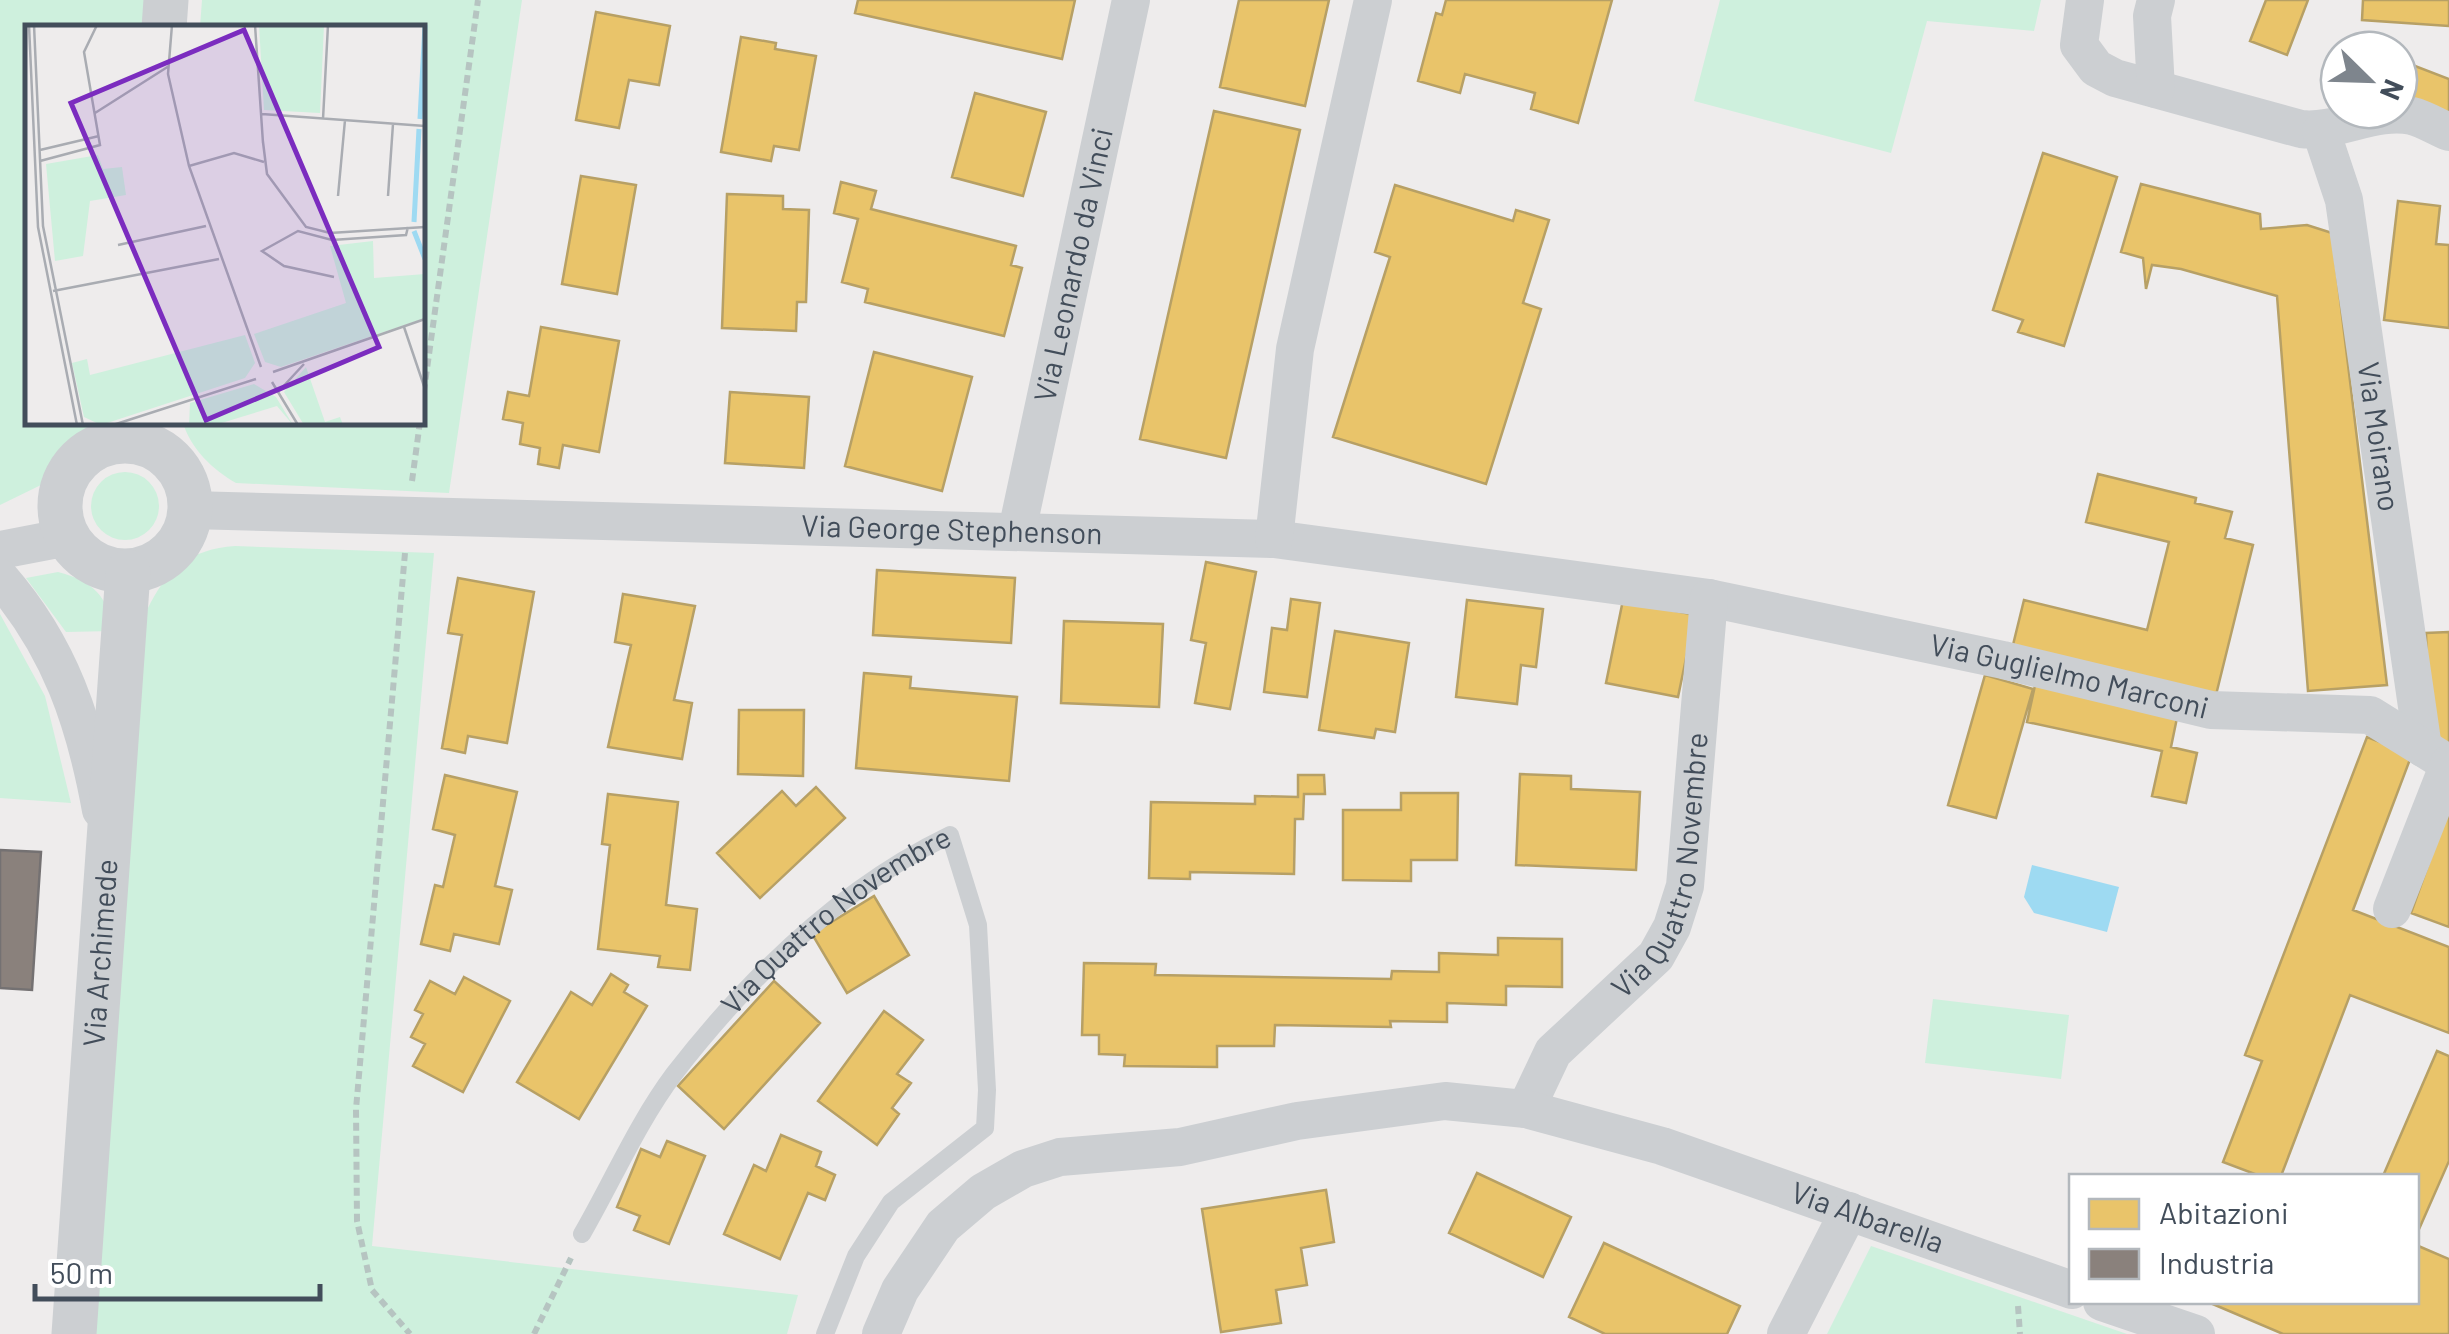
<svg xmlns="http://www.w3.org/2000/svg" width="2449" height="1334" viewBox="0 0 2449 1334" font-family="Barlow,sans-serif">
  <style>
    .green { fill: #cef0dd }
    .water { fill: #9edaf2 }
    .homes { fill: #e9c46a; stroke: #b7a065; stroke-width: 2.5 }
    .industry { fill: #8a817c; stroke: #747172; stroke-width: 2.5 }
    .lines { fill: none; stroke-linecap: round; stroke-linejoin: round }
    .path { stroke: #b6c4c1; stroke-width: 6; stroke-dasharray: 8 5; stroke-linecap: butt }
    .service { stroke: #cccfd2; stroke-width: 18 }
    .minor { stroke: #cccfd2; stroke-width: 38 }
    .tertiary { stroke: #cccfd2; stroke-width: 45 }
    .labels { text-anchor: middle; stroke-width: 10; stroke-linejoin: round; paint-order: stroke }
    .street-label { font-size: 30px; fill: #424d5a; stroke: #fff }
    .inset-river { fill: none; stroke: #9edaf2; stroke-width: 5 }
    .inset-road { fill: none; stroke: #a9acb2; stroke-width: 2.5 }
    .view { fill: #7b2cbf; fill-opacity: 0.15; stroke: #7b2cbf; stroke-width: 5 }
    .inset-edge { fill: none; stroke: #424d5a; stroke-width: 5 }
  </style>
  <rect width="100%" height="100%" fill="#eeecec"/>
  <!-- green -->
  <path class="green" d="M0 0H150L147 27 28 28V422L94 423 73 440 41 485 0 505Z
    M202 0H522L449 493 236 483C213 470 191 449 183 423L422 422V28L200 27Z
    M1720 0H2041L2034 31 1927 21 1891 153 1694 101Z
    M91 506a34 34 0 1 1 68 0a34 34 0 1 1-68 0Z
    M235 546 434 553 372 1246 798 1295 787 1334H85L147 610C166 570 190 549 235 546Z
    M58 572C93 581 108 596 113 631L66 632 26 578Z
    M0 614 45 696 71 803 0 798Z
    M1933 999 2069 1015 2061 1079 1925 1063Z
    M1871 1246 2127 1334H1827Z"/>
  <!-- water -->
  <path class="water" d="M2032 865 2119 887 2107 932 2034 913 2024 897Z"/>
  <!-- homes -->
  <path class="homes" d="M858 0H1075L1062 59 855 13Z
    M1239 0H1329L1305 106 1220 87Z
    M1446 0H1612L1578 123 1531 109 1535 93 1465 74 1460 93 1418 81 1436 13 1442 15Z
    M2266 0H2308L2287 55 2250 41Z
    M2363 0H2449V26L2362 20Z
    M596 12 670 26 659 85 629 80 619 128 576 120Z
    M741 37 776 43 775 49 816 56 799 150 774 146 771 161 721 152Z
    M2402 61 2449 79V117L2399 97Z
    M975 93 1046 112 1023 196 952 177Z
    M1214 111 1300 130 1226 458 1140 439Z
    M2043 153 2117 177 2064 346 2018 332 2023 320 1993 310Z
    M581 176 636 185 617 294 562 284Z
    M841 182 876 191 871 209 1016 246 1011 265 1022 268 1004 336 865 302 868 289 842 282 858 219 834 213Z
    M2141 184 2260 214 2261 229 2307 225 2332 233 2387 685 2308 691 2277 296 2181 269 2152 265 2146 289 2143 258 2121 252Z
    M1395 185 1513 221 1516 210 1549 220 1523 303 1541 309 1486 484 1333 437 1390 257 1375 252Z
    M727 194 783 196V209L809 210 806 302H797L796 331 722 328Z
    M2398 201 2440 206 2436 244 2449 245V328L2384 320Z
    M541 327 619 341 599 452 563 445 559 468 538 464 540 448 520 444 523 423 503 419 508 392 529 396Z
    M874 352 972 377 942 491 845 466Z
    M730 392 809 397 804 468 725 463Z
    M2098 474 2196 498 2195 503 2232 512 2225 538 2253 545 2214 703 2011 653 2024 600 2147 630 2169 542 2086 522Z
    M1206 562 1256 572 1230 709 1195 703 1206 643 1191 640Z
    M877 570 1015 578 1011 643 873 635Z
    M458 578 534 592 507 743 468 736 465 753 442 748 462 635 448 633Z
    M623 594 695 606 674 700 692 703 682 759 608 747 631 645 615 642Z
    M1291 599 1320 603 1307 697 1264 692 1272 628 1287 630Z
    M1467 600 1543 609 1536 667 1521 665 1517 704 1456 697Z
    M1623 600 1695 615 1678 697 1606 683Z
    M1064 621 1163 624 1159 707 1061 703Z
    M1335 631 1409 643 1395 732 1376 729 1374 738 1319 730Z
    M2449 632V745L2429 735 2426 633Z
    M864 673 911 677 910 688 1017 697 1009 781 856 768Z
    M1985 675 2033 689 1996 818 1948 805Z
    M2036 681 2178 713 2171 747 2197 753 2186 803 2152 796 2162 751 2027 722Z
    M739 710H804L803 776 738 774Z
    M2367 737 2412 754 2353 910 2449 947V1033L2350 995 2281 1176H2260L2223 1162 2262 1061 2245 1055Z
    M1520 774 1571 776V789L1640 792 1636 870 1516 865Z
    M445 775 517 792 495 886 512 890 499 944 454 934 450 951 421 944 435 885 443 887 455 835 433 829Z
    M1298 775H1324L1325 794H1304L1303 819H1295L1294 874 1190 872V879L1149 878 1151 802 1255 804V796L1298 797Z
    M816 787 845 818 760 898 717 853 782 791 796 806Z
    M1401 793H1458L1457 860H1411V881L1343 880V810H1401Z
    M608 794 678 802 666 905 697 909 690 970 658 967 660 956 598 949 610 845 602 844Z
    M2449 806V927L2411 913Z
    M874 896 909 955 847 993 812 934Z
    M1498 938 1562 939V987L1506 986V1005L1447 1003V1022L1390 1021 1391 1027 1275 1025 1274 1046H1217V1067L1124 1066 1125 1055 1099 1054V1035H1082L1084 963 1156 964 1155 975 1391 979 1392 971 1439 972V953L1498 955Z
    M611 974 628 985 624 992 647 1006 579 1119 517 1082 571 992 592 1005Z
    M464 977 510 1001 463 1092 413 1066 425 1044 411 1037 423 1014 415 1010 430 981 455 994Z
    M774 981 820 1023 724 1129 678 1086Z
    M884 1011 923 1040 897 1074 911 1083 892 1108 899 1114 877 1145 818 1101Z
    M2437 1051 2449 1056V1161L2416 1236V1176H2383Z
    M781 1135 821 1152 816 1166 835 1175 825 1200 808 1193 780 1259 724 1234 754 1165 766 1171Z
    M667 1141 705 1156 669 1244 634 1230 640 1216 617 1207 641 1149 660 1157Z
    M1477 1173 1571 1217 1543 1277 1449 1233Z
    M1326 1190 1334 1242 1301 1248 1307 1285 1276 1290 1281 1323 1221 1332 1202 1209Z
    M1604 1243 1740 1306 1727 1334H1605L1569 1317Z
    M2416 1245 2449 1259V1334H2283L2208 1302H2416Z"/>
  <!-- industry -->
  <path class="industry" d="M0 850 41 852 32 990 0 988Z"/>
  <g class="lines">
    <!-- path -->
    <path class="path" d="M422 405 478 0
      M412 481 420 422
      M405 553 356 1109 357 1221 372 1290 410 1334
      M2018 1306 2020 1334
      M534 1334 571 1258"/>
    <!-- service -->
    <path class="service" id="s1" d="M582 1234C612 1182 638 1122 674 1074 749 977 840 888 950 835L978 925 987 1090 985 1128 891 1202 856 1256 825 1334"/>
    <!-- minor -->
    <g class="minor">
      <path d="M2085 0 2079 45 2096 68 2115 78 2301 129C2338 133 2376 108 2412 116 2424 119 2437 127 2449 132"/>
      <path d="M2156 89 2152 16 2156 0"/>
      <path id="s2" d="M2321 131 2344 200 2423 748"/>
      <path id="s3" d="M190 510 1274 539 1709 598 2003 660 2211 710 2370 715 2449 764"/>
      <path id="s4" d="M1017 531 1131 0"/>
      <path d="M1274 539 1295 349 1373 0"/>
      <path d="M0 550 68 537"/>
      <path d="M0 578C60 647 85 722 101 810"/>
      <path d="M2392 909 2449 764"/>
      <path id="s5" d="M1526 1109 1553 1052 1656 956 1672 927 1685 886 1709 598"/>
      <path d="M2102 1302 2196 1334"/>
      <path id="s6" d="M881 1334 900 1290 943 1226 983 1192 1023 1169 1060 1157 1180 1147 1297 1121 1445 1101 1526 1109 1662 1146 2072 1290"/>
      <path d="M1786 1334 1849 1211"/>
    </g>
    <!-- tertiary -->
    <g class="tertiary">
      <path d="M164 28 166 0"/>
      <circle cx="125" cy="506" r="65"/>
      <path id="s7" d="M74 1334 128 572"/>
    </g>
  </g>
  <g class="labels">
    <!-- street labels -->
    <g class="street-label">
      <text dy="10" stroke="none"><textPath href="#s4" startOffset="272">Via Leonardo da Vinci</textPath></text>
      <text dy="10" stroke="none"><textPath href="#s2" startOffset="312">Via Moirano</textPath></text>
      <text dy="10" stroke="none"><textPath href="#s3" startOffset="762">Via George Stephenson</textPath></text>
      <text dy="10" stroke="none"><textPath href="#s3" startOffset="1892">Via Guglielmo Marconi</textPath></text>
      <text dy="10" stroke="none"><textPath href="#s5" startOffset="292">Via Quattro Novembre</textPath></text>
      <text dy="10" stroke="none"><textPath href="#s1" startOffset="410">Via Quattro Novembre</textPath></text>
      <text dy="10" stroke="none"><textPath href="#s7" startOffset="382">Via Archimede</textPath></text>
      <text dy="10" stroke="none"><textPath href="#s6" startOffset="1092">Via Albarella</textPath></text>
    </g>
  </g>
  <!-- overview -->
  <g transform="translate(25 25)">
    <rect width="400" height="400" fill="#eeecec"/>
    <path d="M234 0H299L295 88 239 85ZM73 130 78 144 97 142 101 170 65 176 58 231 30 236 21 139ZM348 216 349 253 400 249V293L256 342 240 337 229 309 321 278 305 221ZM220 310 230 338 220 353 76 400 59 392 47 338 62 334 65 350ZM281 342 300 397 315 392 318 400H279L259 367ZM229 359 251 372 268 400 252 381 190 400H164L165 378Z" fill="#cef0dd"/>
    <path class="inset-river" d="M395 94 400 0M389 197 394 104M389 206 400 234"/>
    <path class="inset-road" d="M4 0 13 202 52 400M9 0 18 201 58 400M147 0 143 49 164 141 236 342M230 0 238 118M70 88 144 41M237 89 400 101M298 94 303 0M238 117 242 149 281 202 305 208 400 202M15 125 74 111M15 136 75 120 59 27 72 0M164 141 209 128 239 137M313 171 320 95M363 171 368 99M93 220 181 201M309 252 259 241 237 226 273 206 307 215 381 210 383 202M28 266 194 234M379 302 400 364M248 347 400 294M247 357 273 400M254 366 279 339M88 400 231 354"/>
    <path class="view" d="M219 5 354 322 181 395 46 78Z"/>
    <rect width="400" height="400" class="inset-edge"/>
  </g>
  <!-- legend -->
  <rect x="2069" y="1174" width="350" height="130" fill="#ffffff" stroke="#b3b8bd" stroke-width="2.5"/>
  <rect x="2089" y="1199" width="50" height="30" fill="#e9c46a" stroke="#b3b8bd" stroke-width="2.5"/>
  <text x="2159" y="1224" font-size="30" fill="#424d5a">Abitazioni</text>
  <rect x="2089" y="1249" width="50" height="30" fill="#8a817c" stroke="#b3b8bd" stroke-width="2.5"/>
  <text x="2159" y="1274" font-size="30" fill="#424d5a">Industria</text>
  <!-- north arrow -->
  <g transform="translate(2369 80) rotate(113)"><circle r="48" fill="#ffffff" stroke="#b3b8bd" stroke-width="2.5"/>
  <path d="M0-8L18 38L0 25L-18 38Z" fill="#7e858d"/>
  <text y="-15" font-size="28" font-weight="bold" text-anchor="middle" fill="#424d5a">N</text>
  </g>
  <!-- scale -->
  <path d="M35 1284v15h285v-15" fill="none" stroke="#424d5a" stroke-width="5"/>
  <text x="50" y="1284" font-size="30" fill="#424d5a" stroke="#ffffff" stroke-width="8" paint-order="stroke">50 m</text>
</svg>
